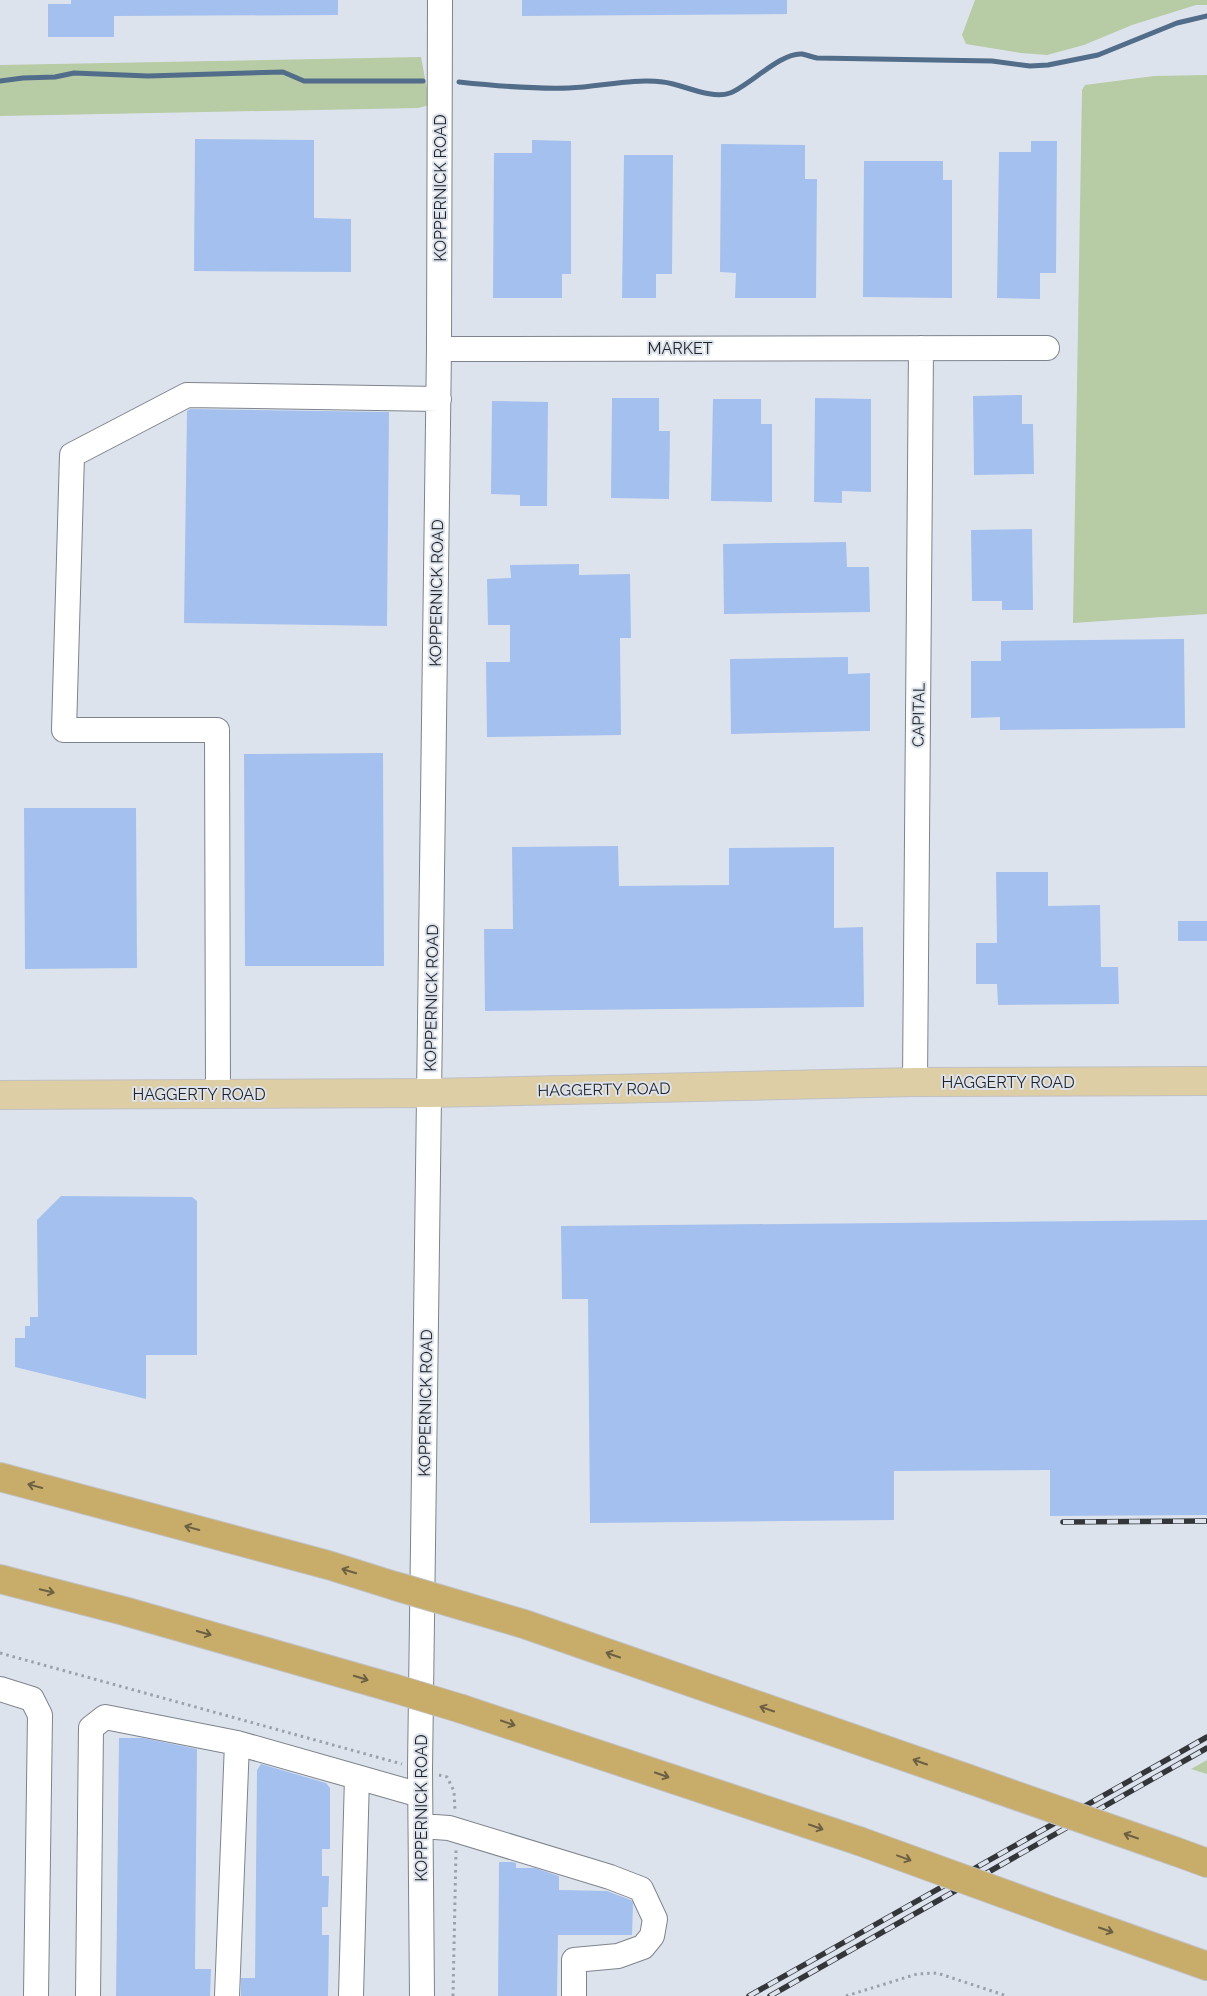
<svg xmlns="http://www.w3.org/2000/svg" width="1207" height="1996" viewBox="0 0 1207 1996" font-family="Raleway,sans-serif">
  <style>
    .green { fill: #b7cba4 }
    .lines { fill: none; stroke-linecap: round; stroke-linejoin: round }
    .stream { stroke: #526d89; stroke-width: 5 }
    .building { fill: #a4c0ee }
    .minor-casing { stroke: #7e848d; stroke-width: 26 }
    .major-casing { stroke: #c0c1c2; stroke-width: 30 }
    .highway-casing { stroke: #c0c1c2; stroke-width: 30 }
    .path { stroke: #9ca1a9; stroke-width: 3; stroke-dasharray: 2.5 4; stroke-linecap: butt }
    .minor { stroke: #fff; stroke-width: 24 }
    .major { stroke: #decea6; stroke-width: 28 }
    .highway { stroke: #c8ad6a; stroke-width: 28 }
    .rail-casing { stroke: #34373a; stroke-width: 5.5 }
    .rail { stroke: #dde3ed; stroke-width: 4; stroke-dasharray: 11; stroke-linecap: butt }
    .highway-bridge-casing { stroke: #c0c1c2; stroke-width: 30; stroke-linecap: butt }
    .highway-bridge { stroke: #c8ad6a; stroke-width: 28 }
    .oneway { stroke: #6b6044 }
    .labels { text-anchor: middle; stroke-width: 4; stroke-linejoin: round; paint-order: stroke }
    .street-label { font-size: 16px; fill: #1f2124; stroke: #dde3ed }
  </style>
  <rect width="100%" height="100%" fill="#dde3ed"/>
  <!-- green -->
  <path class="green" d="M975 0H1207V5H1196L1132 25 1084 45 1047 55 1021 53 966 44 962 35Z
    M421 57 430 105 418 108 0 116V65Z
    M1207 75V614L1073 623 1082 90 1085 85 1154 76Z
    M1207 1760V1774L1191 1769Z"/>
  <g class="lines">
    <!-- stream -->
    <path class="stream" d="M0 81 23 78 55 77 74 73 148 76 283 72 304 81H423
      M459 82C496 86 532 89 569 88 600 87 632 78 663 82 682 84 711 100 730 93 749 86 781 52 802 54 807 55 812 57 817 58L992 61 1030 66 1048 65 1098 55 1177 23 1207 16"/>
  </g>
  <!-- building -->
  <path class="building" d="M71 0H338V15L114 16V37H48V4H71Z
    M522 0H787V14L522 16Z
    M195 139 314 140V218L351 219V272L194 271Z
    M532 140 571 141V274H562V298H493L494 153H532Z
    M1031 141H1057L1056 273H1040V299L997 298 999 152H1031Z
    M721 144 805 145V179H817L816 298H735L736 273 720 272Z
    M624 155H673L672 274H656V298H622Z
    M864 161H943V180H952V298L863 297Z
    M1022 395V424H1033L1034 474 974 475 973 396Z
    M612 398H659V431H670L669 499 611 498Z
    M815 398 871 399V492L842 491V503L814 502Z
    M713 399H761V424H772V502L711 501Z
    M492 401 548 402 547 506H520V495L491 494Z
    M190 409 389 412 387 626 184 623 187 411Z
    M1032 529 1033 610H1002V601H972L971 530Z
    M846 542 847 567H869L870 612 724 614 723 544Z
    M579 564V575L630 574 631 638H620L621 735 487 737 486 662H510V625H488L487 579 511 578 510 565Z
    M1184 639 1185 728 1000 730V717L971 718V661H1001V641Z
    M848 657V674L870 673V731L731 734 730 659Z
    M383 753 384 966H245L244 754Z
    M24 808H136L137 968 25 969Z
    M618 846 619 886 729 885V848L834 847V928L863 927 864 1007 485 1011 484 929H513L512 847Z
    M996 872H1048V906L1100 905 1101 967H1118L1119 1004 998 1005 997 984H976V943H997Z
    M1178 921H1207V941H1178Z
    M61 1196 192 1197 197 1201V1355H146V1399L15 1367V1338H25V1326H30V1317H38L37 1220Z
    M1207 1220V1515L1050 1516V1470L894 1471V1520L590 1523 588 1299H562L561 1226Z
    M119 1738H143L197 1749 195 1969H211L210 1996H116Z
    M261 1764 326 1783 330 1788V1849H322V1876H329L328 1907H322V1935H329L328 1996H241V1978H255L257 1770Z
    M499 1862H512L516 1863V1868H535L559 1876V1890L607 1891 631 1900 633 1903 632 1935H558L557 1996H498Z"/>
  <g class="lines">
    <!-- minor casing -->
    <g class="minor-casing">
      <path id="minor" d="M439 349 1047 348
        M915 1082 921 348
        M218 1094 217 730H64L72 455 187 395 439 399
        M0 1689 32 1699 40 1715 36 1996
        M357 1777 420 1795
        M421 1826 449 1828 610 1877 641 1889 655 1919 652 1936 643 1947 618 1956 574 1960V1996
        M88 1996 91 1728 105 1717 237 1743 357 1777 351 1996
        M227 1996 237 1743
        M422 1996 420 1769 439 349 440 0"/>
    </g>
    <!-- major casing -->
    <g class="major-casing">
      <path id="major" d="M0 1095 430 1093 915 1082 1207 1081"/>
    </g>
    <!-- highway casing -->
    <g class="highway-casing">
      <path id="highway" d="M0 1477 328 1565 395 1586
        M0 1579 124 1611 393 1688
        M463 1606 524 1624 966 1778
        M462 1709 859 1841
        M1177 1852 1207 1863
        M1060 1914 1207 1966"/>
    </g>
    <!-- path -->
    <path class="path" d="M0 1653 402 1764
      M439 1775 447 1777 454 1791 455 1811
      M453 1996 456 1850
      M846 1996 917 1974 937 1973 1007 1996"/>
    <!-- minor -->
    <use href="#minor" class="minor"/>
    <!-- major -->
    <use href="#major" class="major"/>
    <!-- highway -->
    <use href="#highway" class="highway"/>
    <!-- rail casing -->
    <g class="rail-casing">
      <path id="rail" d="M1063 1522 1207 1521
        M749 1996 1207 1737
        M770 1996 1207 1748"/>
    </g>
    <!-- rail -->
    <use href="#rail" class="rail"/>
    <!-- highway-bridge casing -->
    <g class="highway-bridge-casing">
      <path id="highway-bridge" d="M395 1586 463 1606
        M393 1688 462 1709
        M966 1778 1177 1852
        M859 1841 1060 1914"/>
    </g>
    <!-- highway-bridge -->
    <use href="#highway-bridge" class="highway-bridge"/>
  </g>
  <!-- one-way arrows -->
  <defs><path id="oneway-shaft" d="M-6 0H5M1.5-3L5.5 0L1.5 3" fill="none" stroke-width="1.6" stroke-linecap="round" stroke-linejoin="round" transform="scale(1.25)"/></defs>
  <g class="oneway">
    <use href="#oneway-shaft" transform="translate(35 1486) rotate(-165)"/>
    <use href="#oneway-shaft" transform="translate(192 1528) rotate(-165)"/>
    <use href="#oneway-shaft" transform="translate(349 1571) rotate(-163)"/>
    <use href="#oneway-shaft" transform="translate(47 1591) rotate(14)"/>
    <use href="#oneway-shaft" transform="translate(204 1633) rotate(16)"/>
    <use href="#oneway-shaft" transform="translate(613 1655) rotate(-161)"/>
    <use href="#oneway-shaft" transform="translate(361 1678) rotate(17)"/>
    <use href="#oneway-shaft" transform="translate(767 1709) rotate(-161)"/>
    <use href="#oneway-shaft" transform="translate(508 1723) rotate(19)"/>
    <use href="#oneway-shaft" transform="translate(920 1762) rotate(-161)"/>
    <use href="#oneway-shaft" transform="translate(662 1775) rotate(19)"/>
    <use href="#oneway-shaft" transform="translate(816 1827) rotate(19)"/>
    <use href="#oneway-shaft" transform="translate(1131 1836) rotate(-161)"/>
    <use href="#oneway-shaft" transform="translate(904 1858) rotate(20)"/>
    <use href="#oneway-shaft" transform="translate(1106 1930) rotate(19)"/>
  </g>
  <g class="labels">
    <!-- street labels -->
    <g class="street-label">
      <text transform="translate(440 188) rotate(-90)" y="6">KOPPERNICK ROAD</text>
      <text x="680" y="354">MARKET</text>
      <text transform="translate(436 593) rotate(-89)" y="6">KOPPERNICK ROAD</text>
      <text transform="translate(918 715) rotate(-89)" y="6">CAPITAL</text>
      <text transform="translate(431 998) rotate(-89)" y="6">KOPPERNICK ROAD</text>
      <text x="1008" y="1088">HAGGERTY ROAD</text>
      <text transform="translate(604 1089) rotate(-1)" y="6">HAGGERTY ROAD</text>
      <text x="199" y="1100">HAGGERTY ROAD</text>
      <text transform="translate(425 1403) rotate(-89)" y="6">KOPPERNICK ROAD</text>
      <text transform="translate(421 1808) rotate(-90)" y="6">KOPPERNICK ROAD</text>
    </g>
  </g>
</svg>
